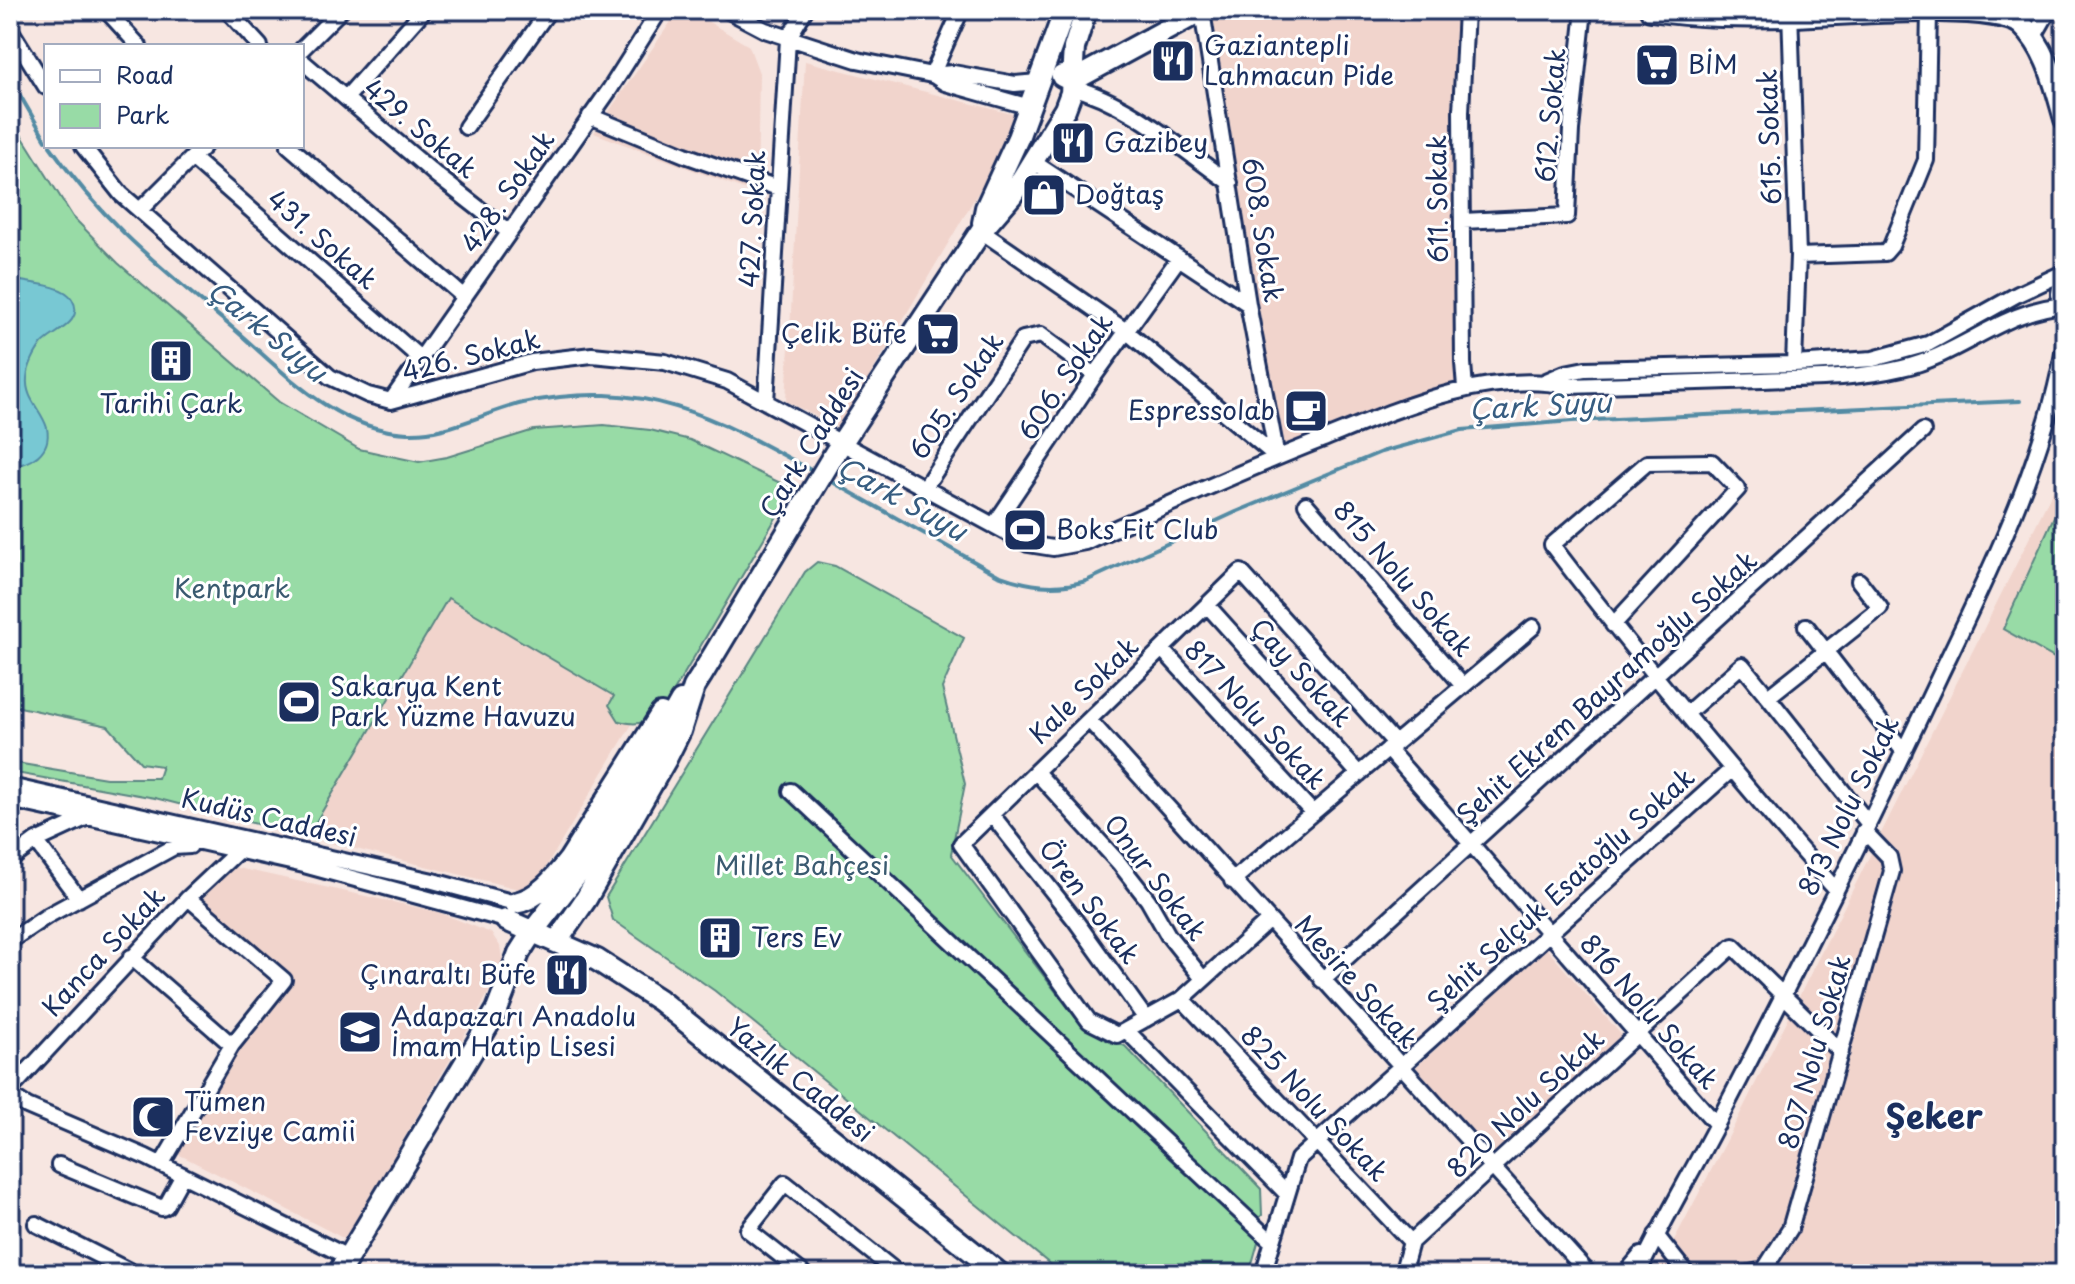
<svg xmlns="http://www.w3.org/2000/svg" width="2075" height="1284" viewBox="0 0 2075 1284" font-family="'Playpen Sans',sans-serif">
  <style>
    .built { fill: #f1d4cc }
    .green { fill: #98dba6; stroke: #5a8582; stroke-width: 2 }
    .water { fill: #78c8d3; stroke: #538ba4; stroke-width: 2 }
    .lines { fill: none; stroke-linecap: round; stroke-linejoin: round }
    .stream { stroke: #538ba4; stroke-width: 4 }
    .street-casing { stroke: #1b2f5e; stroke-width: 20 }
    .secondary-casing { stroke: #1b2f5e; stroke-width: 26 }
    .street { stroke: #fff; stroke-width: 14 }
    .secondary { stroke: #fff; stroke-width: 20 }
    .labels { text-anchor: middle; stroke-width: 6; stroke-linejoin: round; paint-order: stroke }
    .poi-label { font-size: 26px; fill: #1b2f5e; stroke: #fff; text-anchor: start }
    .street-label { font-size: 26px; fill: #1b2f5e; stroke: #fff }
    .park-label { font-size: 26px; fill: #3a5a70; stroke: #fff }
    .water-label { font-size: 28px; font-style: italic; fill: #375d81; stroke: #fff }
    .district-label { font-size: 34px; font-weight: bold; fill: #1b2f5e; stroke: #fff }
  </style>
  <rect width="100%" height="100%" fill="#f7e6e1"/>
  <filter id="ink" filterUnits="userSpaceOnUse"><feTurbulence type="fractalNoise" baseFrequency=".0125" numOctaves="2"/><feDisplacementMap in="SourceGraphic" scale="16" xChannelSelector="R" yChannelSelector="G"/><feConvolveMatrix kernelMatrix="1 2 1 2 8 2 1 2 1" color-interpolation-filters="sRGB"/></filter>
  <g filter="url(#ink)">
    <!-- built -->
    <path class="built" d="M679 10H689L749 46 759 73 757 194 594 133Z
      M1231 10H1473L1468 377 1280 447 1211 18Z
      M805 61 1012 114 1018 125 839 428 786 401Z
      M2065 467V1274H1656L1724 1146Z
      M448 598 640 711 531 892 307 837Z
      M229 866 438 912 491 933 500 946 503 964 481 1007 345 1239 178 1154 234 1057 292 981 199 904Z
      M1546 948 1625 1039 1496 1156 1413 1070Z"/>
    <!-- green -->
    <path class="green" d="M10 117 73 217 118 263 279 402 359 449 419 462 447 457 534 430 604 425 650 430 690 440 793 489 664 708C649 722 639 727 619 721L609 705 614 696 448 598 307 837 155 798 10 772V762L106 778H158L162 766 141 763 108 726 10 705Z
      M2065 492V664L2003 629Z
      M817 562 835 566 964 638 942 688 965 784 951 854 1082 1026 1125 1046 1261 1189 1262 1215 1248 1229 1259 1239 1249 1274H1062L715 991 613 920 606 897 805 572Z"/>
    <!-- water -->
    <path class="water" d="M10 279C27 283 64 284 72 299 86 322 53 332 42 344 35 352 28 367 27 378 25 399 42 410 47 428 52 452 30 465 10 466V354L19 334 17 328 10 324Z"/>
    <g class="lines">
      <!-- stream -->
      <path class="stream" d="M10 78 46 140
        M50 146C104 224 163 269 234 329 284 372 335 430 407 433 448 435 484 412 523 403 644 377 715 417 816 473
        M827 479 998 575C1027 586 1055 590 1086 581L1236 512 1381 452 1462 430 1572 421 2020 401"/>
      <!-- street casing -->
      <g class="street-casing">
        <path id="street" d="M106 10 139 46
          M227 10 260 46
          M727 10 765 30 857 60 932 75 953 73 1015 84 1038 82
          M1790 10 1798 256 1794 364
          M1202 11 1248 304 1277 457
          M10 29 46 87
          M2033 38 2049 10
          M302 49 341 10
          M302 61 436 175 509 232
          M932 75 961 10
          M933 75 945 83 1030 107
          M1071 87C1130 102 1181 149 1230 183
          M346 98 424 10
          M590 116 685 155 778 188
          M466 127 549 10
          M83 146 121 194 330 377 368 395 391 401 532 362 592 355 665 362 727 381 1028 544 1053 548 1085 542C1163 507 1241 471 1321 440 1398 409 1483 370 1568 386 1633 384 1698 382 1763 380 1810 378 1856 379 1902 368 1961 355 2002 310 2065 305
          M289 146 464 297
          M192 158 421 359
          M1035 163 1248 304
          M140 210 204 146
          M1463 221 1567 216 1571 130 1584 10
          M981 231 1126 331 1277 457
          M1798 256 1885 253 1891 246 1926 160 1929 12
          M1544 382 1565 373 1585 369 1794 364 1873 359 1928 344 2018 294 2065 272
          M1465 388 1463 363 1461 112 1466 10
          M391 401 610 89 660 10
          M766 402 788 39 805 10
          M925 487 1023 339 1041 335 1095 375
          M1306 504 1463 686
          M994 525 1095 375 1179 258
          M1207 605 1359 774
          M1613 625 1738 489 1712 462 1647 463 1552 545C1642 663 1737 777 1835 889
          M1806 626 1904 752
          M1162 649 1313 813
          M1768 697 1868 823
          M1686 714 1742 665 1768 697 1880 608 1859 581
          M1089 720 1589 1274
          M1388 749 1717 1125
          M1036 772 1119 863 1148 900 1168 935 1203 979
          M10 786 433 881 515 903
          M791 791 1272 1242
          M10 800 304 865 506 920
          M992 815 1075 920 1146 1019
          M36 841 79 899
          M10 860 36 841 88 817
          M1232 881 1533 627
          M1268 921 1182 999 1117 1035 1089 1021 961 844 1241 572 1395 743
          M10 941 47 916 174 847 190 846
          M131 957 232 1045
          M1322 980 1923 431
          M1182 999 1411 1242
          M1126 1030 1287 1194
          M10 1090 188 898 238 851
          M10 1095 27 1106 146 1157 348 1257
          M59 1165 162 1208 166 1206 183 1175
          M161 1165 232 1045 284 980 188 898
          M36 1224 135 1274
          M1656 1235 1687 1274
          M804 1274 748 1230 785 1183 899 1274
          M1263 1274 1298 1159 1731 770
          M1402 1274 1411 1242 1733 946 1841 1052
          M1625 1274 1641 1255
          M1638 1274C1662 1222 1691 1174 1717 1124 1794 976 1869 826 1940 675 1991 569 2046 458 2065 342
          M1745 1274 1764 1270 1790 1229 1892 871 1889 857 1864 831"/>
      </g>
      <!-- secondary casing -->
      <g class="secondary-casing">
        <path id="secondary" d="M1651 10C1697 17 1745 17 1792 16 1834 15 1996 1 2022 25 2048 50 2055 86 2065 119
          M1062 76 1072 81 1203 10
          M983 223 986 208 1018 138 1065 10
          M2065 277 2062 294 2065 305
          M515 903C538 899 555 878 569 860L661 714
          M506 920 597 960 659 1000 1000 1274
          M557 941 586 899 666 759 680 731 694 687 701 676 835 453 981 231 1012 195 1065 109 1071 93 1074 48 1086 10
          M338 1274 497 1010 519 953 533 931 597 849 681 701"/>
      </g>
      <!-- street -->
      <use href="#street" class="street"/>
      <!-- secondary -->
      <use href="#secondary" class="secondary"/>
    </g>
  </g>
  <!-- icons -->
  <defs>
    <g id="restaurant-square" transform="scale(2.3)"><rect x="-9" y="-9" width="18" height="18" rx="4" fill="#1b2f5e" stroke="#fff"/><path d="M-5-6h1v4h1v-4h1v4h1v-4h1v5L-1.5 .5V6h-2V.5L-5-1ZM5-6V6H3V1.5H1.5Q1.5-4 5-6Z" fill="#fff"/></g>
    <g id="supermarket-square" transform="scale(2.3)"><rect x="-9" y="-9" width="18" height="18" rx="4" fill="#1b2f5e" stroke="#fff"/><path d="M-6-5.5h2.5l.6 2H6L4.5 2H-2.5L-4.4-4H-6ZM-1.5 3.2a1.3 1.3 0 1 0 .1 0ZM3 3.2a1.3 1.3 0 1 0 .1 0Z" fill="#fff"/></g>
    <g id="shop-square" transform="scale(2.3)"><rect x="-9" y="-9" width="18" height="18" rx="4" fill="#1b2f5e" stroke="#fff"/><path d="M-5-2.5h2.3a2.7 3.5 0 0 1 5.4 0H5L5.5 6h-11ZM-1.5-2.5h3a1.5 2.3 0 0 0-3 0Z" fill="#fff"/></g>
    <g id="building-square" transform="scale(2.3)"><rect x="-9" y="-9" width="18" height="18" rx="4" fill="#1b2f5e" stroke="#fff"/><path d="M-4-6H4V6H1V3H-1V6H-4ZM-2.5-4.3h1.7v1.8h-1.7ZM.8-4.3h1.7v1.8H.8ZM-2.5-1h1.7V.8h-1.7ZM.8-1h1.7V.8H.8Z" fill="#fff"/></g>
    <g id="cafe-square" transform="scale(2.3)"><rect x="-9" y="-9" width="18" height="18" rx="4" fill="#1b2f5e" stroke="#fff"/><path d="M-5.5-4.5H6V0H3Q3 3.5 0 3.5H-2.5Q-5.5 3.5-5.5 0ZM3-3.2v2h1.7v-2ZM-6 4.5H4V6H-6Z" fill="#fff"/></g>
    <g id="stadium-square" transform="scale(2.3)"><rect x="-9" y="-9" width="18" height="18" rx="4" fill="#1b2f5e" stroke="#fff"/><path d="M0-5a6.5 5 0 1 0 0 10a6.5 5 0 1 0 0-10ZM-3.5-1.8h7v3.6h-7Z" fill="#fff"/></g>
    <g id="school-square" transform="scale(2.3)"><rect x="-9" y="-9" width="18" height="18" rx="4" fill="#1b2f5e" stroke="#fff"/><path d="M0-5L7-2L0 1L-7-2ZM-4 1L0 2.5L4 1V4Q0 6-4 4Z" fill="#fff"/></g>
    <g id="mosque-square" transform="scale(2.3)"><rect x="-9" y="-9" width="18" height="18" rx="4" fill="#1b2f5e" stroke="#fff"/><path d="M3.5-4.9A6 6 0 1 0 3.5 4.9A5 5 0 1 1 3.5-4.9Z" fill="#fff"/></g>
  </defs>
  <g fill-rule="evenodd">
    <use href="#restaurant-square" x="1173" y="61"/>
    <use href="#supermarket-square" x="1657" y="65"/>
    <use href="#restaurant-square" x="1073" y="143"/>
    <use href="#shop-square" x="1044" y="195"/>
    <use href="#supermarket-square" x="938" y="334"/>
    <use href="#building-square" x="171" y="361"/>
    <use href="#cafe-square" x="1306" y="411"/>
    <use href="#stadium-square" x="1025" y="530"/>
    <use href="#stadium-square" x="299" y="702"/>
    <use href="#building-square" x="720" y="938"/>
    <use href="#restaurant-square" x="567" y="975"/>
    <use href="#school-square" x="360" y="1032"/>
    <use href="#mosque-square" x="153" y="1117"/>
  </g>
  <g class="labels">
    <!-- poi labels -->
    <g class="poi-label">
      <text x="1204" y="55">Gaziantepli<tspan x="1204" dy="30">Lahmacun Pide</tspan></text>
      <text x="1688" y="74">BİM</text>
      <text x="1104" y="152">Gazibey</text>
      <text x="1075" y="204">Doğtaş</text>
      <text x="907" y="343" text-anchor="end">Çelik Büfe</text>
      <text x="171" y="413" text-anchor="middle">Tarihi Çark</text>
      <text x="1275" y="420" text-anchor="end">Espressolab</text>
      <text x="1056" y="539">Boks Fit Club</text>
      <text x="330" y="696">Sakarya Kent<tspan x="330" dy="30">Park Yüzme Havuzu</tspan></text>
      <text x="751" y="947">Ters Ev</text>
      <text x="536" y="984" text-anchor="end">Çınaraltı Büfe</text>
      <text x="391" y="1026">Adapazarı Anadolu<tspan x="391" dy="30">İmam Hatip Lisesi</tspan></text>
      <text x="184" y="1111">Tümen<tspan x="184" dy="30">Fevziye Camii</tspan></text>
    </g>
    <!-- street labels -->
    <g class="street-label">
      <text transform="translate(1551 115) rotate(-85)" y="9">612. Sokak</text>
      <text transform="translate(420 129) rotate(40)" y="9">429. Sokak</text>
      <text transform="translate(1770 137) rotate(-92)" y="9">615. Sokak</text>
      <text transform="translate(508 192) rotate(-55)" y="9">428. Sokak</text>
      <text transform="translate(1438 199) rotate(-91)" y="9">611. Sokak</text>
      <text transform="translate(753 219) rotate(-87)" y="9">427. Sokak</text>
      <text transform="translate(1262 230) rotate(81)" y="9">608. Sokak</text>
      <text transform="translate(322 240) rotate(41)" y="9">431. Sokak</text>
      <text transform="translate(471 356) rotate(-14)" y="9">426. Sokak</text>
      <text transform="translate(1066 377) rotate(-56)" y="9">606. Sokak</text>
      <text transform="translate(957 396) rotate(-56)" y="9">605. Sokak</text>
      <text transform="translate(812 443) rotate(-58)" y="9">Çark Caddesi</text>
      <text transform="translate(1403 579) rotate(49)" y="9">815 Nolu Sokak</text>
      <text transform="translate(1301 673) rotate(48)" y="9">Çay Sokak</text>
      <text transform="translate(1607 688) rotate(-42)" y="9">Şehit Ekrem Bayramoğlu Sokak</text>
      <text transform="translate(1084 691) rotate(-44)" y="9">Kale Sokak</text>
      <text transform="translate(1255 715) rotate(47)" y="9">817 Nolu Sokak</text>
      <text transform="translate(1849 806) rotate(-64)" y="9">813 Nolu Sokak</text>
      <text transform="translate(269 818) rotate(13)" y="9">Kudüs Caddesi</text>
      <text transform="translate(1155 878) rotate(53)" y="9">Onur Sokak</text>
      <text transform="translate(1561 890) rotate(-42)" y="9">Şehit Selçuk Esatoğlu Sokak</text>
      <text transform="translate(1089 902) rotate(53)" y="9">Ören Sokak</text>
      <text transform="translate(104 952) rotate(-47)" y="9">Kanca Sokak</text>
      <text transform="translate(1356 982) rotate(48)" y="9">Mesire Sokak</text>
      <text transform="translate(1649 1012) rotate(49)" y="9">816 Nolu Sokak</text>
      <text transform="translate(1815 1052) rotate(-74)" y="9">807 Nolu Sokak</text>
      <text transform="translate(800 1080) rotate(39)" y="9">Yazlık Caddesi</text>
      <text transform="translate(1314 1104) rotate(47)" y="9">825 Nolu Sokak</text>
      <text transform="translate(1526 1104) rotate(-43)" y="9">820 Nolu Sokak</text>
    </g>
    <!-- park labels -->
    <g class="park-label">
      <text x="232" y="598">Kentpark</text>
      <text x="802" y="875">Millet Bahçesi</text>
    </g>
    <!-- water labels -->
    <g class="water-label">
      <text transform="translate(267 331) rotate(39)" y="10">Çark Suyu</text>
      <text transform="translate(1540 406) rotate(-3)" y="10">Çark Suyu</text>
      <text transform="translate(902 499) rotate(29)" y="10">Çark Suyu</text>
    </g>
    <!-- district labels -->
    <g class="district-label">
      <text x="1934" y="1129">Şeker</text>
    </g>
  </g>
  <!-- margin -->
  <rect width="2075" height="1284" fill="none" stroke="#fff" stroke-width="40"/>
  <rect x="20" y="20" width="2035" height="1244" fill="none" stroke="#1b2f5e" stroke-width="3" filter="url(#ink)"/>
  <!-- legend -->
  <rect x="44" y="44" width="260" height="104" fill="#ffffff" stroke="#a4acbf" stroke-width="2"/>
  <rect x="60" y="70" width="40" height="12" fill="#ffffff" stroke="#a4acbf" stroke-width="2"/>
  <text x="116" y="84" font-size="24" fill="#1b2f5e">Road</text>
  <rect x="60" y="104" width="40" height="24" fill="#98dba6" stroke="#a4acbf" stroke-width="2"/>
  <text x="116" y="124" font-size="24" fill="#1b2f5e">Park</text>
</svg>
